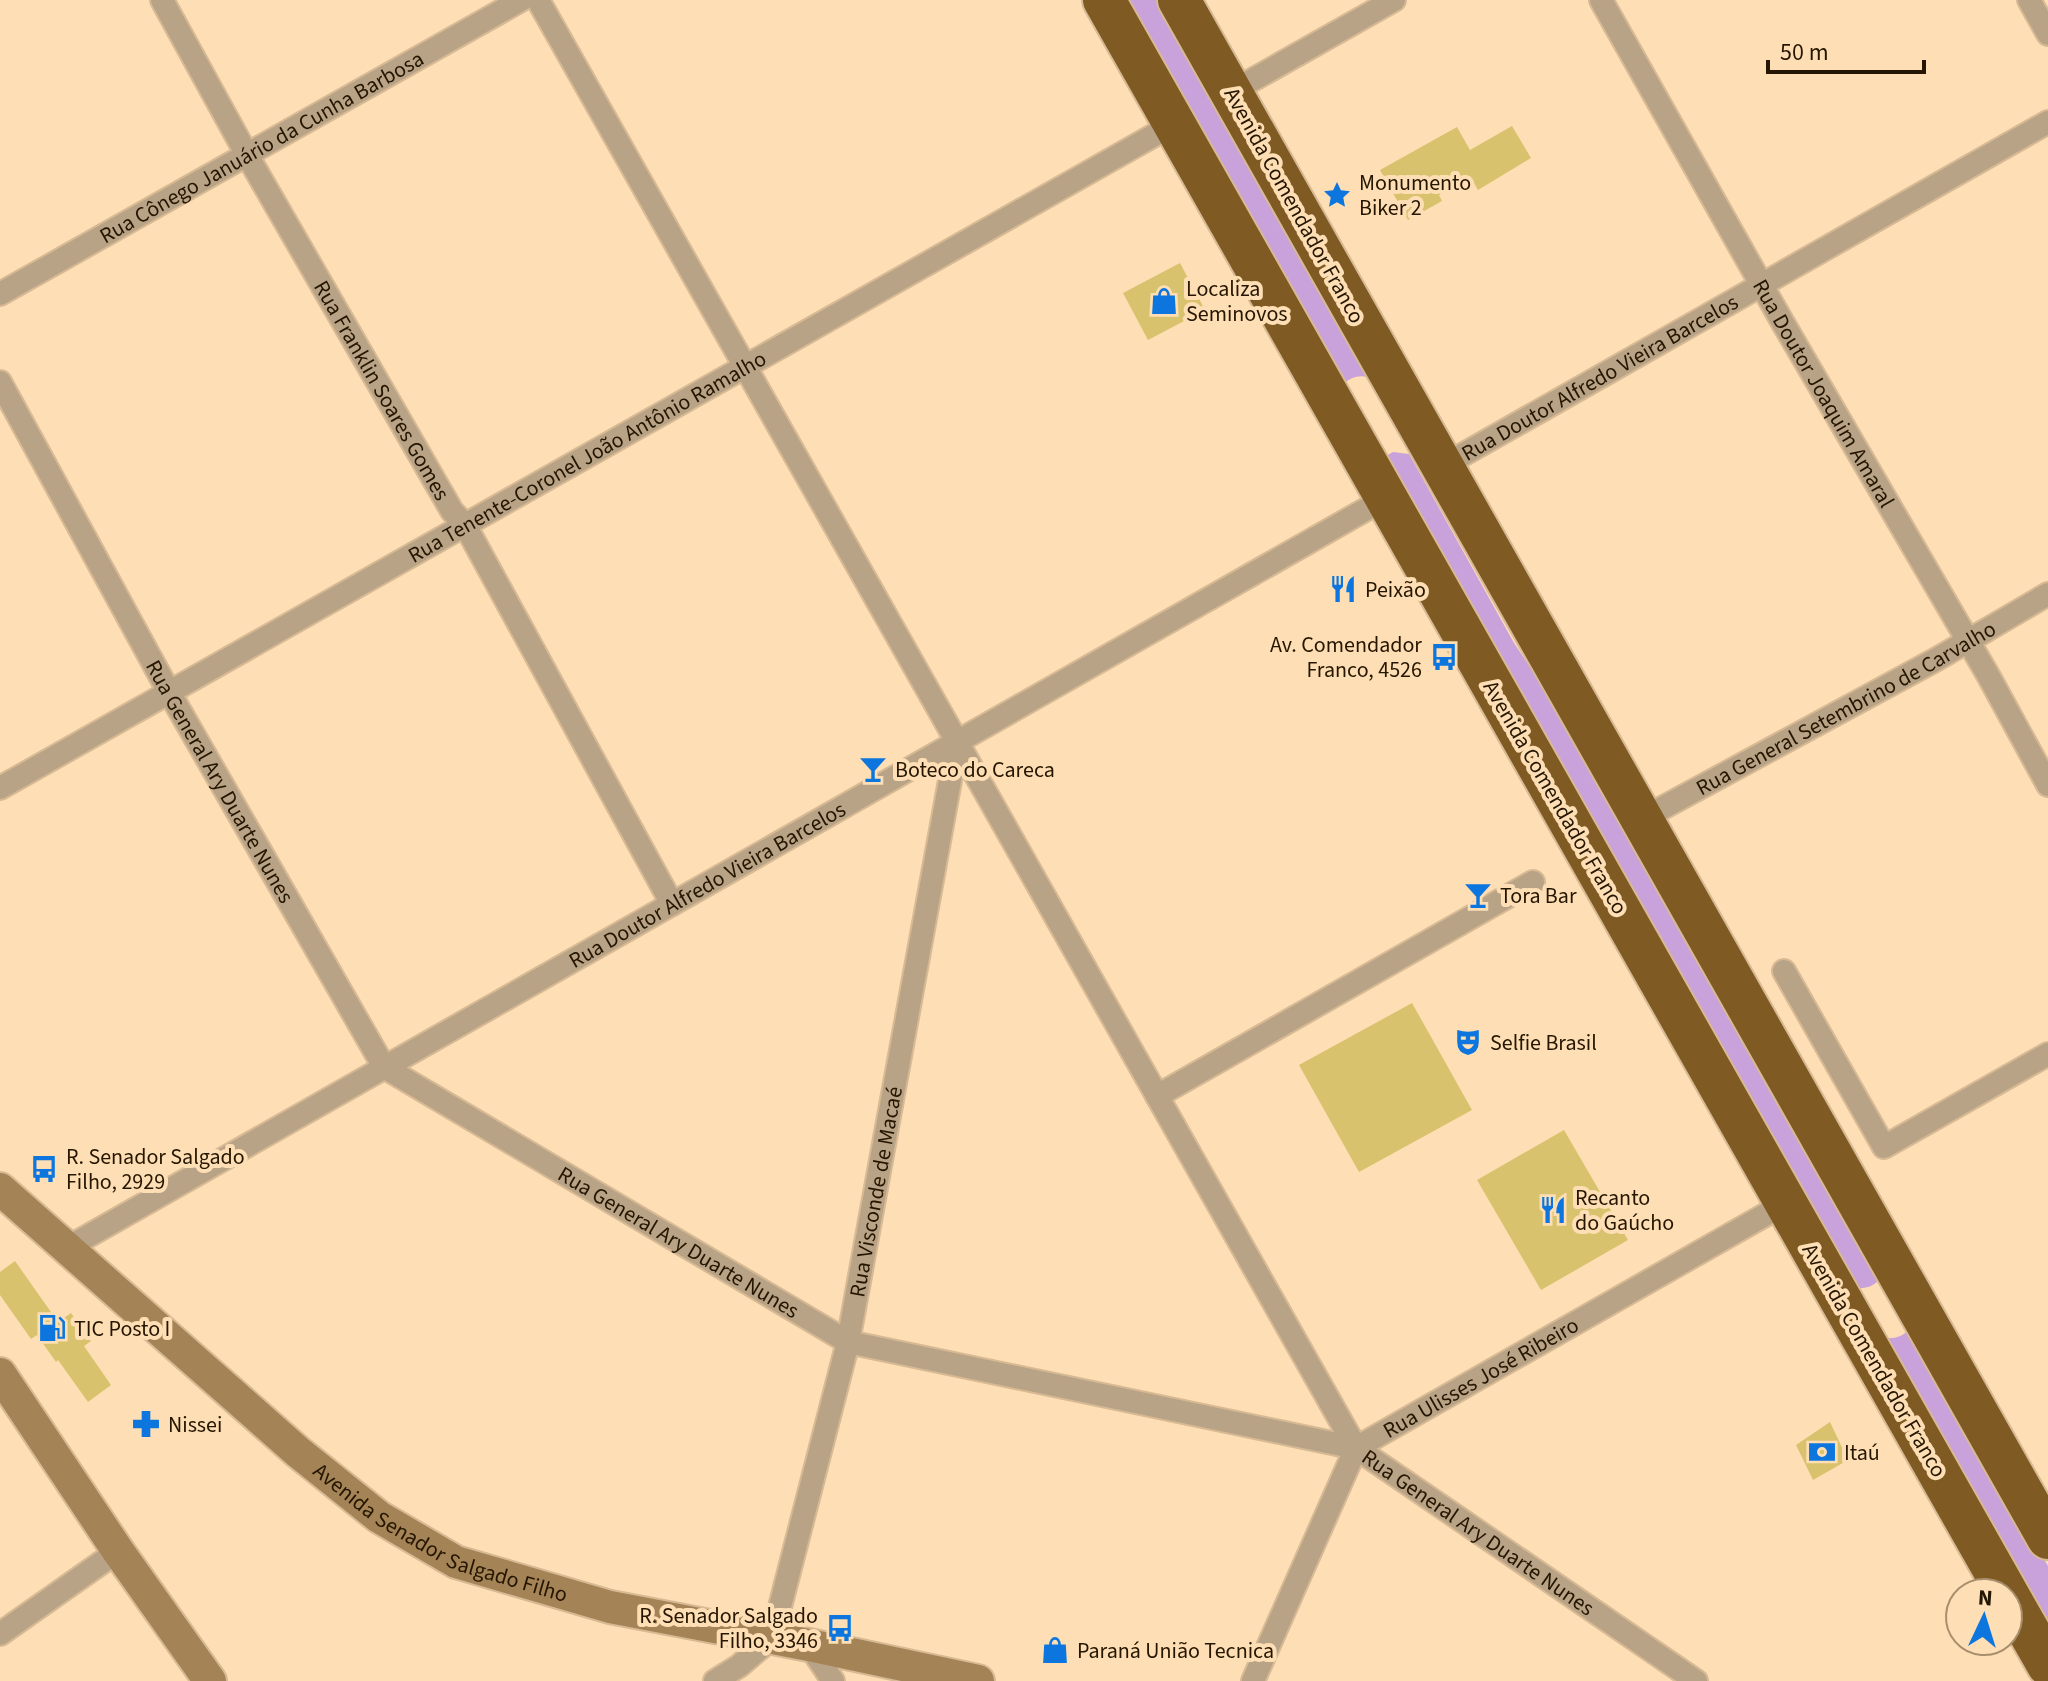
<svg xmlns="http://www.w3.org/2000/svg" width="2048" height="1681" viewBox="0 0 2048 1681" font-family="'Source Sans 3',sans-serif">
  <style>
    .grass { fill: #c9a2dc }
    .building { fill: #d9c26e }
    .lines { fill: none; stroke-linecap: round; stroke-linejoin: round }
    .street-casing { stroke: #d7ba94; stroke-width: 26 }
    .secondary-casing { stroke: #d7ba94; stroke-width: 36 }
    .highway-casing { stroke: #d7ba94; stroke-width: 46 }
    .street { stroke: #b9a386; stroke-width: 22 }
    .secondary { stroke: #a48356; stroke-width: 32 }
    .highway { stroke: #7f5a23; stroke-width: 42 }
    .labels { text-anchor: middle; stroke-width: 8; stroke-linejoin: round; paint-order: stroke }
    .street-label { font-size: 22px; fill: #251601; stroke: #fedeb4 }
    .poi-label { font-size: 22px; fill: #251601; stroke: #fedeb4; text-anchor: start }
  </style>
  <rect width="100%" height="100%" fill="#fedeb4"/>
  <!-- grass -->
  <path class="grass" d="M1122 0H1161L1375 379C1360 374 1353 376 1341 385Z
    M1393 452 1409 454 1514 643 1582 745 1883 1276C1874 1286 1868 1289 1854 1288L1386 456Z
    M1912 1326 2048 1566V1643L1882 1338C1896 1339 1903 1337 1912 1326Z"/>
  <!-- building -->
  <path class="building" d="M1512 126 1531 158 1478 190 1470 176 1439 195 1442 201 1408 220 1380 170 1457 127 1470 150Z
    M1180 263 1205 310 1148 340 1123 293Z
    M1412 1003 1472 1110 1359 1172 1299 1065Z
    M1564 1130 1628 1240 1541 1290 1477 1180Z
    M15 1261 58 1322 71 1313 91 1341 84 1346 111 1385 88 1402 58 1360 56 1362 37 1335 31 1339 0 1295V1272Z
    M1830 1422 1848 1460 1813 1480 1796 1445Z"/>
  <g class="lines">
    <!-- street casing -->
    <g class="street-casing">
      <g id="street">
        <path id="s1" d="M162 0 247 155 452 511 465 525 672 904"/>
        <path d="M538 0 1356 1448"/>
        <path id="s2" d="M1601 0 1783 323 1988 675 2048 785"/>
        <path d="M2029 0 2048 34"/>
        <path d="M1231 92 1394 0"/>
        <path id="s3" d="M0 294 521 0"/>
        <path id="s4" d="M0 382 169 692 384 1067 848 1342 1356 1448 1696 1681"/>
        <path id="s5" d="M1443 466 2048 122"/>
        <path id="s6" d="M0 788 1174 124"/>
        <path id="s7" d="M1642 819 1937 659 2048 594"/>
        <path d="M1784 971 1884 1147 2048 1054"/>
        <path d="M1157 1096 1533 882"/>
        <path id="s8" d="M67 1248 1386 498"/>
        <path d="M0 1634 118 1551"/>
        <path d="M809 1645 833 1681"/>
        <path id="s9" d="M715 1681 739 1666 772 1638 848 1342 957 742"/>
        <path id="s10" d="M1253 1681 1356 1448 1786 1203"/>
      </g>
    </g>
    <!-- secondary casing -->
    <g class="secondary-casing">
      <g id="secondary">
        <path id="s11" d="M0 1189 298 1452 379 1517 456 1562 610 1607 809 1645 978 1681"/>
        <path d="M0 1374 118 1551 210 1681"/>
      </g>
    </g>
    <!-- highway casing -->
    <g class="highway-casing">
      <path id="highway" d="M1104 0 2007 1593
        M1179 0 2048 1538
        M2008 1595 2048 1665"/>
    </g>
    <!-- street -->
    <use href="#street" class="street"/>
    <!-- secondary -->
    <use href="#secondary" class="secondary"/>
    <!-- highway -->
    <use href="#highway" class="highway"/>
  </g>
  <!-- icons -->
  <defs>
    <g id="sight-bare" transform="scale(2.16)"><path d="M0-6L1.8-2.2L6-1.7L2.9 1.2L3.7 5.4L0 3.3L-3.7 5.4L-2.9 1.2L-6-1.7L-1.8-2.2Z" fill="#0c76de" stroke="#fedeb4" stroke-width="2.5" paint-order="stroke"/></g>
    <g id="shop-bare" transform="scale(2.16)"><path d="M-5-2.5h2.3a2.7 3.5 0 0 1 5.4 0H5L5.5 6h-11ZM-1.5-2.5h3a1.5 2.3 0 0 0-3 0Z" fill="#0c76de" stroke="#fedeb4" stroke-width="2.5" paint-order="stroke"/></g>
    <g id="restaurant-bare" transform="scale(2.16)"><path d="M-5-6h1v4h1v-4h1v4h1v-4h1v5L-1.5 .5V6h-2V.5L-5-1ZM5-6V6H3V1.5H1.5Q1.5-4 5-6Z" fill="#0c76de" stroke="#fedeb4" stroke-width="2.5" paint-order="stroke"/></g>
    <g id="bus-bare" transform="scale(2.16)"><path d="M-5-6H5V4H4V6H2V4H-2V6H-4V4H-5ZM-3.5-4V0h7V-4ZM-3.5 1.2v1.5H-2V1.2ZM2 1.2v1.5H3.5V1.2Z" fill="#0c76de" stroke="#fedeb4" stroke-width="2.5" paint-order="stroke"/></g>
    <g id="bar-bare" transform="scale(2.16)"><path d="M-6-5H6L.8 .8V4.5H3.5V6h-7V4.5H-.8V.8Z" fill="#0c76de" stroke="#fedeb4" stroke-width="2.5" paint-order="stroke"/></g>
    <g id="theatre-bare" transform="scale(2.16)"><path d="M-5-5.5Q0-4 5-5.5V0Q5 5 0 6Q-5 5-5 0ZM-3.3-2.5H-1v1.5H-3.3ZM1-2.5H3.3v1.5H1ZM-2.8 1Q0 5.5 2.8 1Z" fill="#0c76de" stroke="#fedeb4" stroke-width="2.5" paint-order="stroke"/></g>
    <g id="fuel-bare" transform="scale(2.16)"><path d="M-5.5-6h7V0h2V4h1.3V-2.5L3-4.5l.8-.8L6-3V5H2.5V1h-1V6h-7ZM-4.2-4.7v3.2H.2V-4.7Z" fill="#0c76de" stroke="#fedeb4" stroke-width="2.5" paint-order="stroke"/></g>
    <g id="pharmacy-bare" transform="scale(2.16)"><path d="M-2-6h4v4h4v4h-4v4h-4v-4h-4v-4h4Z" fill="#0c76de" stroke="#fedeb4" stroke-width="2.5" paint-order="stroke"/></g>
    <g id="bank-bare" transform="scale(2.16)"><path d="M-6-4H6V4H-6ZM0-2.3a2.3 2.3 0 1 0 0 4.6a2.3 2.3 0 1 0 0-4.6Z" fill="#0c76de" stroke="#fedeb4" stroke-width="2.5" paint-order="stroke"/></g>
  </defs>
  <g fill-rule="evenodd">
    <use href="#sight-bare" x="1337" y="195"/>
    <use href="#shop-bare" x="1164" y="301"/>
    <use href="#restaurant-bare" x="1343" y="589"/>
    <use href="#bus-bare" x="1444" y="657"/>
    <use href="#bar-bare" x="873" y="769"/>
    <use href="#bar-bare" x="1478" y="895"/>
    <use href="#theatre-bare" x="1468" y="1042"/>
    <use href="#bus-bare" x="44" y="1169"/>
    <use href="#restaurant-bare" x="1553" y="1210"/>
    <use href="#fuel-bare" x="52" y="1328"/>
    <use href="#pharmacy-bare" x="146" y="1424"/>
    <use href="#bank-bare" x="1822" y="1452"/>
    <use href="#bus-bare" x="840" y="1628"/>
    <use href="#shop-bare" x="1055" y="1650"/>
  </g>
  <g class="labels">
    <!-- street labels -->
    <g class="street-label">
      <text dy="8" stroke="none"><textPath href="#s3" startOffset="300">Rua Cônego Januário da Cunha Barbosa</textPath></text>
      <text transform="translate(1295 205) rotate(61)" y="8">Avenida Comendador Franco</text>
      <text dy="8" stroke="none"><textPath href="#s5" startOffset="180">Rua Doutor Alfredo Vieira Barcelos</textPath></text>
      <text dy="8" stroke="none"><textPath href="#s1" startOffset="448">Rua Franklin Soares Gomes</textPath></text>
      <text dy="8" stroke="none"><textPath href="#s2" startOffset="452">Rua Doutor Joaquim Amaral</textPath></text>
      <text dy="8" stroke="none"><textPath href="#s6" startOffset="674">Rua Tenente-Coronel João Antônio Ramalho</textPath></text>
      <text dy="8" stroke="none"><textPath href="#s7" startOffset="232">Rua General Setembrino de Carvalho</textPath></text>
      <text dy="8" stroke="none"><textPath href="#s4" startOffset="456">Rua General Ary Duarte Nunes</textPath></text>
      <text transform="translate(1556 797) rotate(60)" y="8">Avenida Comendador Franco</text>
      <text dy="8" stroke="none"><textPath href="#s8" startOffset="736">Rua Doutor Alfredo Vieira Barcelos</textPath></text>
      <text dy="8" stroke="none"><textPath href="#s9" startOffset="530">Rua Visconde de Macaé</textPath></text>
      <text dy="8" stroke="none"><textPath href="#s4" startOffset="1128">Rua General Ary Duarte Nunes</textPath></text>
      <text transform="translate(1875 1360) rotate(60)" y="8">Avenida Comendador Franco</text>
      <text dy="8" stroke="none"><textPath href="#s10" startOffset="398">Rua Ulisses José Ribeiro</textPath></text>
      <text dy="8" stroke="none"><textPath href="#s11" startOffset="564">Avenida Senador Salgado Filho</textPath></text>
      <text dy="8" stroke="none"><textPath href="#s4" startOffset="1992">Rua General Ary Duarte Nunes</textPath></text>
    </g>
    <!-- poi labels -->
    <g class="poi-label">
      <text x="1359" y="190">Monumento<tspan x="1359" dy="25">Biker 2</tspan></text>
      <text x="1186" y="296">Localiza<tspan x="1186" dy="25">Seminovos</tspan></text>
      <text x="1365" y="597">Peixão</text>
      <text x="1422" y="652" text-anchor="end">Av. Comendador<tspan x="1422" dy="25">Franco, 4526</tspan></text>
      <text x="895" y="777">Boteco do Careca</text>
      <text x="1500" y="903">Tora Bar</text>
      <text x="1490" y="1050">Selfie Brasil</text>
      <text x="66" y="1164">R. Senador Salgado<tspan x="66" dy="25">Filho, 2929</tspan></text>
      <text x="1575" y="1205">Recanto<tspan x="1575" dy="25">do Gaúcho</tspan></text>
      <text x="74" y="1336">TIC Posto I</text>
      <text x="168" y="1432">Nissei</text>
      <text x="1844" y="1460">Itaú</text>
      <text x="818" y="1623" text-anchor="end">R. Senador Salgado<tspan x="818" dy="25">Filho, 3346</tspan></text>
      <text x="1077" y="1658">Paraná União Tecnica</text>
    </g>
  </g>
  <!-- north arrow -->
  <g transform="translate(1984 1617) rotate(4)"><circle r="38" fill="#fedeb4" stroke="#a78e6c" stroke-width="2"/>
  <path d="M0-6L14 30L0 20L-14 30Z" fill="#0c76de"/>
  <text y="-12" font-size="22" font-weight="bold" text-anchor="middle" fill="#251601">N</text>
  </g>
  <!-- scale -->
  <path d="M1768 60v12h156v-12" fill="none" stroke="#251601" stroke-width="4"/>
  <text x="1780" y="60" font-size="24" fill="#251601" stroke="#fedeb4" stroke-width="6" paint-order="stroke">50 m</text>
</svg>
